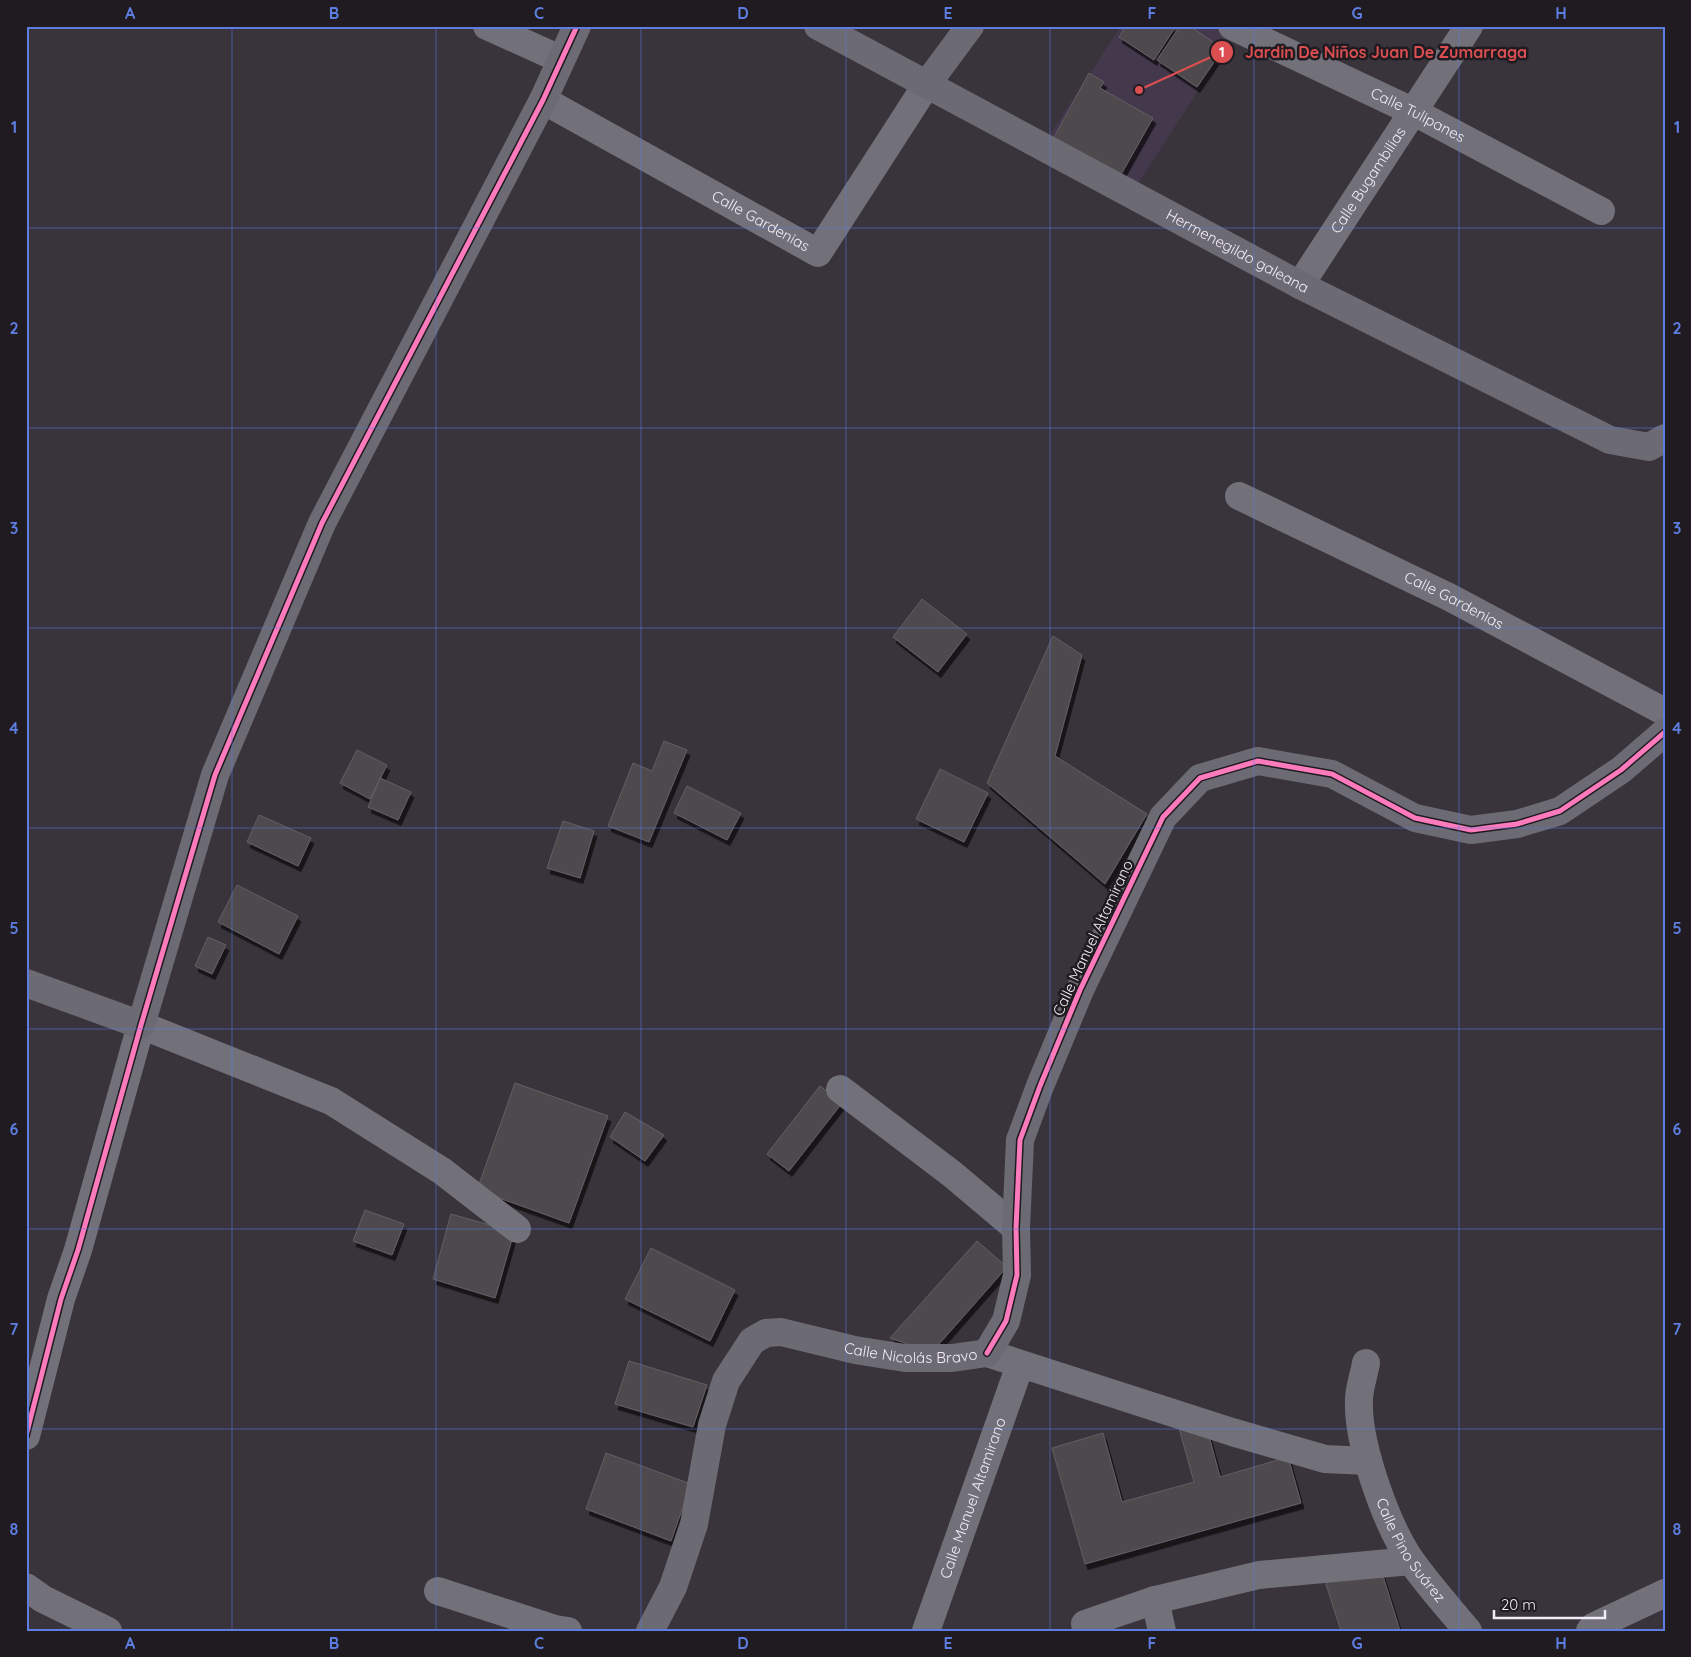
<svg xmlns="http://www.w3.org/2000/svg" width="1691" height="1657" viewBox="0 0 1691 1657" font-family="Quicksand,sans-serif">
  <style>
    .built { fill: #44384c }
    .building { fill: #4e494e; stroke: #645e64; filter: url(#shadow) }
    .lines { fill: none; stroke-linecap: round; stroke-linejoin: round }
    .street { stroke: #727179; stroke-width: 28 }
    .secondary { stroke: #6c6a73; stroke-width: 28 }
    .cycleway-casing { stroke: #1f1b21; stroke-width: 8 }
    .cycleway { stroke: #fd7abc; stroke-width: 5 }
    .grid { fill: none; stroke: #5d7de1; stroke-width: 1; stroke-opacity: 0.55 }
    .labels { text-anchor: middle; stroke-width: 5; stroke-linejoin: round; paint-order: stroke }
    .street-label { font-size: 15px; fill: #f2ecf6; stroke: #1f1b21 }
    .leader { fill: none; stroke: #dc4f51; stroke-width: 2 }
    .callout-dot { fill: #dc4f51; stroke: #1f1b21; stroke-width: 2 }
    .mark-label { font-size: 15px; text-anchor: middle; font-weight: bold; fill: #fff }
    .callout-label { font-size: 16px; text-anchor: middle; font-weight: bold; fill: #dc4f51; stroke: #1f1b21; stroke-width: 5; stroke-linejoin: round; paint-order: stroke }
    .neatline { fill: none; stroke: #5d7de1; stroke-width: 2 }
    .grid-label { font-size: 16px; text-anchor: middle; font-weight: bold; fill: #5d7de1 }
  </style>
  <defs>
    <filter id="shadow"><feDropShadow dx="3" dy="5.5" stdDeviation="0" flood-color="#0009"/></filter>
  </defs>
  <rect width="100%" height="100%" fill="#39343c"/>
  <!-- built -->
  <path class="built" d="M1121 26H1210L1232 38 1134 190 1045 142Z"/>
  <!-- building -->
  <path class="building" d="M1126 26H1176L1154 60 1119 37Z
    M1180 26H1190L1223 49 1197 87 1157 60Z
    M1089 73 1104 82 1100 88 1153 118 1119 178 1052 141Z
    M922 599 967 634 938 672 893 637Z
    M1053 636 1082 655 1055 756 1147 814 1105 884 987 783Z
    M664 741 687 750 649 842 608 826 633 763 652 771Z
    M357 750 387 765 370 799 340 783Z
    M940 769 988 793 964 842 916 819Z
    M380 778 411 792 398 820 368 807Z
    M687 786 741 813 727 840 674 813Z
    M259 815 311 838 298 866 247 842Z
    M563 821 594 831 580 878 547 868Z
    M237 885 298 916 279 954 218 922Z
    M208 937 226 945 212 974 195 966Z
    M515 1083 608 1116 569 1223 477 1190Z
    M820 1086 842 1103 789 1171 767 1154Z
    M625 1112 664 1135 645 1161 610 1137Z
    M365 1210 404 1224 392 1255 353 1241Z
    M451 1214 514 1232 495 1298 433 1279Z
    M977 1241 1007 1267 932 1352 890 1338Z
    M651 1248 735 1290 710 1341 625 1299Z
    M629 1361 707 1385 693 1427 615 1404Z
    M1177 1421 1207 1429 1220 1477 1288 1457 1301 1503 1085 1564 1052 1448 1103 1433 1122 1502 1194 1482Z
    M606 1453 691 1484 671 1541 586 1509Z
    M1378 1560 1400 1631H1341L1324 1578Z"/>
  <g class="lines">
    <!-- street -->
    <g class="street">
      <path d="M487 26 560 59"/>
      <path id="s1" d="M1232 26 1414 112 1601 211"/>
      <path id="s2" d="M543 100 818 253 927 84"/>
      <path id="s3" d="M1300 285 1469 26"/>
      <path id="s4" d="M1239 496 1449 597 1665 712"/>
      <path d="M840 1089 952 1174 1016 1228"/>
      <path d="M987 1353 1232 1432 1325 1459 1368 1461"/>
      <path id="s5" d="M1366 1363C1364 1375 1359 1388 1359 1400 1357 1443 1387 1527 1412 1562 1429 1586 1449 1608 1468 1631"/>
      <path d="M26 1436 61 1299 78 1250 141 1025 331 1101 442 1171 517 1229"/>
      <path d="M26 1587 43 1599 108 1631"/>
      <path d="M438 1591 555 1629 568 1631"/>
      <path d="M1155 1600 1162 1631"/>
      <path d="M1085 1624 1155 1600 1259 1575 1411 1561"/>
      <path id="s6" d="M926 1631 1020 1365"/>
      <path d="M1590 1631 1593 1627 1665 1593"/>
    </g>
    <!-- secondary -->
    <g class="secondary">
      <path id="s7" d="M818 26 1300 285 1610 440 1649 447 1665 438"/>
      <path d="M927 84 970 26"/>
      <path d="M26 983 141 1025 215 775 322 523 543 100 577 26"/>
      <path id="s8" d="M650 1631 673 1587 694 1524 712 1425 726 1381 752 1341 766 1333 781 1332 855 1350 905 1358H952L987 1353 1006 1321 1017 1275 1016 1228 1020 1140 1040 1086 1080 990 1163 817 1200 778 1258 761 1332 774 1415 818 1471 830 1517 824 1560 811 1621 770 1665 732"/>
    </g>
    <!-- cycleway casing -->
    <g class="cycleway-casing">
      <path id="cycleway" d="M987 1353 1006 1321 1017 1275 1016 1228 1020 1140 1040 1086 1080 990 1163 817 1200 778 1258 761 1332 774 1415 818 1471 830 1517 824 1560 811 1621 770 1665 732
        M26 1436 61 1299 78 1250 141 1025 215 775 322 523 543 100 577 26"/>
    </g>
    <!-- cycleway -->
    <use href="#cycleway" class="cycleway"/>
  </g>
  <!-- grid -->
  <path class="grid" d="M232 26V1631M436 26V1631M641 26V1631M846 26V1631M1050 26V1631M1254 26V1631M1459 26V1631M26 228H1665M26 428H1665M26 628H1665M26 828H1665M26 1029H1665M26 1229H1665M26 1429H1665"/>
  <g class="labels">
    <!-- street labels -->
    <g class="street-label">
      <text dy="5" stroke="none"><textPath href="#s1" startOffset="206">Calle Tulipanes</textPath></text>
      <text dy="5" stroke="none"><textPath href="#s3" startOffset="125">Calle Bugambilias</textPath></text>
      <text dy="5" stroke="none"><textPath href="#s2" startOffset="249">Calle Gardenias</textPath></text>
      <text dy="5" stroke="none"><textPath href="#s7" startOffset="476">Hermenegildo galeana</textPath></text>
      <text dy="5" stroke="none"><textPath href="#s4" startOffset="239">Calle Gardenias</textPath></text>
      <text transform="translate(1093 938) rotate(-65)" y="5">Calle Manuel Altamirano</text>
      <text dy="5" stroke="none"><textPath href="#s8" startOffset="474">Calle Nicolás Bravo</textPath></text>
      <text dy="5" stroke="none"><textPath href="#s6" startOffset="141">Calle Manuel Altamirano</textPath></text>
      <text dy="5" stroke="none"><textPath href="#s5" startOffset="199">Calle Pino Suárez</textPath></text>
    </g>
  </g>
  <!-- callouts -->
  <path class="leader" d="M1139 90L1222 52"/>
  <g class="callout-dot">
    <circle cx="1139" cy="90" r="5"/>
    <circle cx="1222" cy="52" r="12"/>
  </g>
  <g class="mark-label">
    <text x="1222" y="57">1</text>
  </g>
  <g class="callout-label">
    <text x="1386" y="58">Jardin De Niños Juan De Zumarraga</text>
  </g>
  <!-- border -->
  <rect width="1691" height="1657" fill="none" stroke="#1f1b21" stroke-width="55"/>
  <!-- scale -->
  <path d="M1494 1610v8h111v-8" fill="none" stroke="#f2ecf6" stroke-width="2.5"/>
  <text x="1501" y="1610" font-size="15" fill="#f2ecf6" stroke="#1f1b21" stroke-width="4" paint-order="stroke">20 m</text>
  <rect x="28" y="28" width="1636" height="1602" class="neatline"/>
  <g class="grid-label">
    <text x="130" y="19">A</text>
    <text x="334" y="19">B</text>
    <text x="539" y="19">C</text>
    <text x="743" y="19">D</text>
    <text x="948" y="19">E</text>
    <text x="1152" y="19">F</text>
    <text x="1357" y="19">G</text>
    <text x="1561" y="19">H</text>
    <text x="14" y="133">1</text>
    <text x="1677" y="133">1</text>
    <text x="14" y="334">2</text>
    <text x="1677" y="334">2</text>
    <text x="14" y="534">3</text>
    <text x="1677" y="534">3</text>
    <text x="14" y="734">4</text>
    <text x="1677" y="734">4</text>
    <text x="14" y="934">5</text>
    <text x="1677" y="934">5</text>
    <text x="14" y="1135">6</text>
    <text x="1677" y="1135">6</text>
    <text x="14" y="1335">7</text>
    <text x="1677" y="1335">7</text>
    <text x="14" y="1535">8</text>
    <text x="1677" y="1535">8</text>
    <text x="130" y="1649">A</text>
    <text x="334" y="1649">B</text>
    <text x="539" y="1649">C</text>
    <text x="743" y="1649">D</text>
    <text x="948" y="1649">E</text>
    <text x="1152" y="1649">F</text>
    <text x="1357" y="1649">G</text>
    <text x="1561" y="1649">H</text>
  </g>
</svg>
